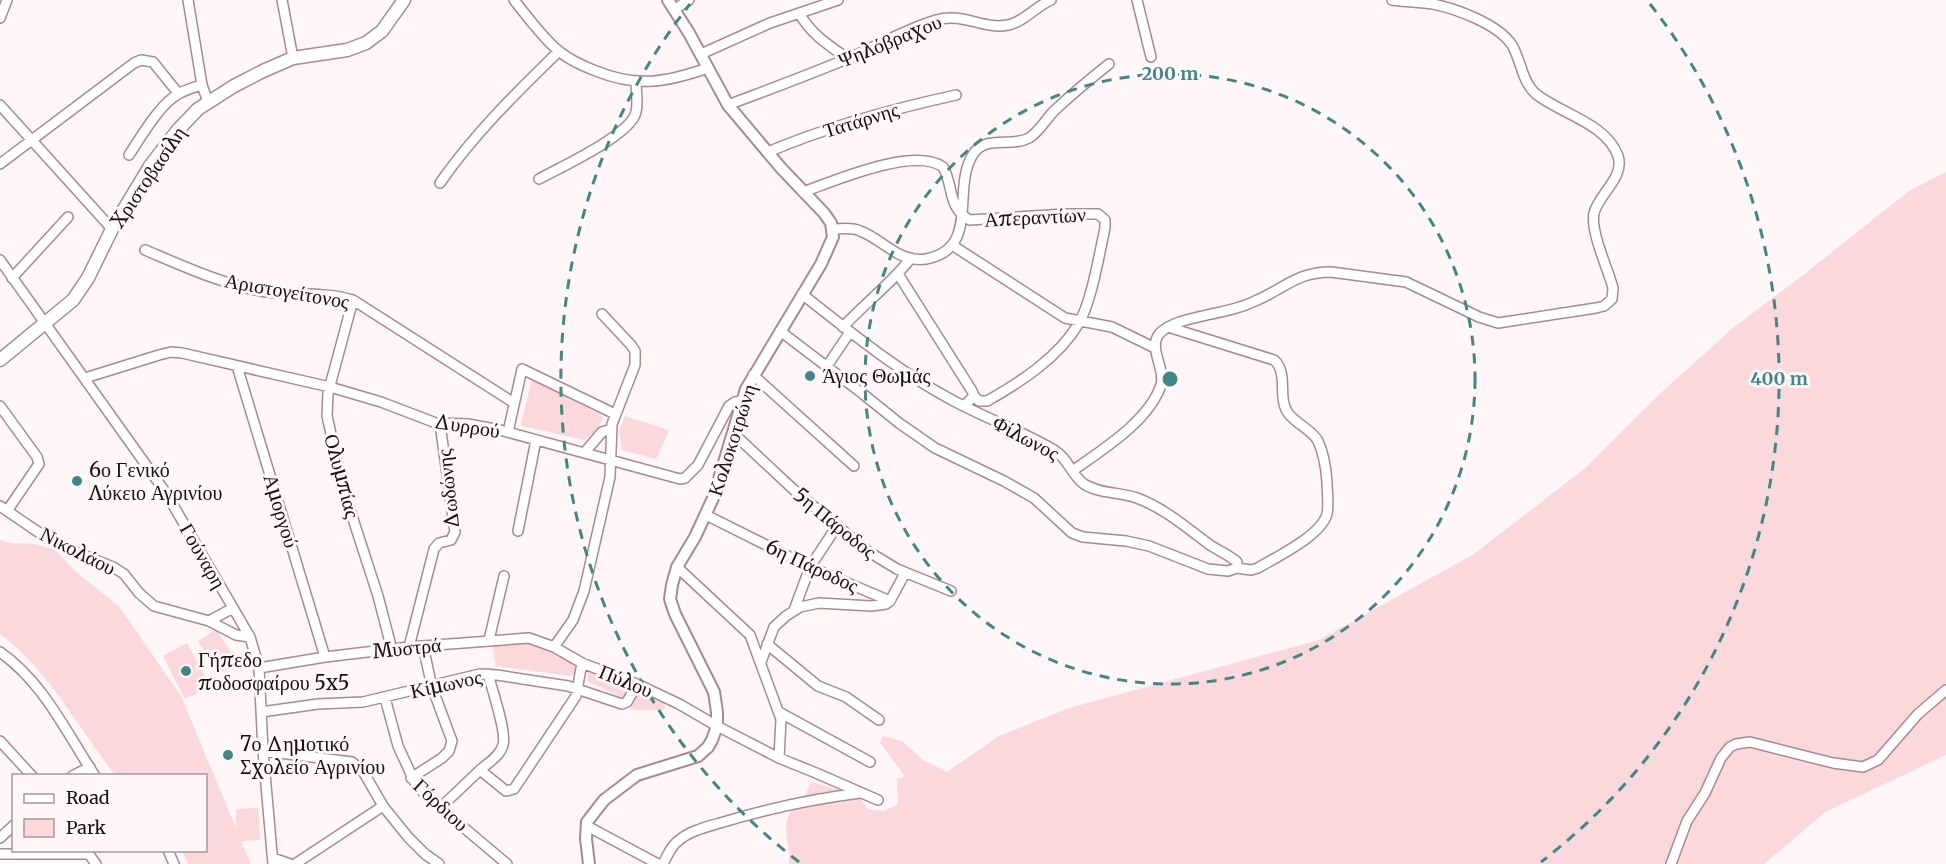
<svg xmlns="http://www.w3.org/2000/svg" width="1946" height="864" viewBox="0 0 1946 864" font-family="Merriweather,serif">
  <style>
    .green { fill: #fad8db }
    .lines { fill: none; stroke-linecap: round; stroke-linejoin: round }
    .minor-casing { stroke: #ac898d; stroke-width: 12 }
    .tertiary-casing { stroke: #ac898d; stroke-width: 14 }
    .secondary-casing { stroke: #ac898d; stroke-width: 15 }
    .minor { stroke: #fff; stroke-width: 9 }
    .tertiary { stroke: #fff; stroke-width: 10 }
    .secondary { stroke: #fff; stroke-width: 12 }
    .ring { fill: none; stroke: #408885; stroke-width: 3; stroke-dasharray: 10 8 }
    .poi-dot { fill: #408885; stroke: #fef6f7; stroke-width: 2 }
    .labels { text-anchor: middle; stroke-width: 6; stroke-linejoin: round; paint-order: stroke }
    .street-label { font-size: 20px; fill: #1b0f10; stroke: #fef6f7 }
    .poi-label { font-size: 20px; fill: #1b0f10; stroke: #fef6f7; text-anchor: start }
    .centre { fill: #408885; stroke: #fef6f7; stroke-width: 3 }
    .ring-label { font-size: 18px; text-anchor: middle; font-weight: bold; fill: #408885; stroke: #fef6f7; stroke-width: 6; stroke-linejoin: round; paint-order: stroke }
  </style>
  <rect width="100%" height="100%" fill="#fef6f7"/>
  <!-- green -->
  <path class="green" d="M1946 172V755L1825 812 1764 864H789C791 848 781 828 790 813 792 809 797 806 800 803 805 797 808 789 811 782L857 795 868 809 884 811 898 804 897 779 905 776 880 743 883 736 902 741 923 760 947 772 999 736 1069 708 1319 640 1474 554 1584 469 1662 392 1733 328 1802 276 1909 191Z
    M532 379 601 415 603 418C600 426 592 435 584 440L523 426 521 424Z
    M625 416 669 430 656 459 622 450 619 430Z
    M0 540 11 543 35 544 55 550 77 573 118 605 181 696 236 828V809L258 808 260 840 241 841 251 864H188L182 851 206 850V776L115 775C79 729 48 669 0 634Z
    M216 629 238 664 219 674 198 641Z
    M187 643 210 686 185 699 163 656Z
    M511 644H529L572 661 575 664V673L571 676 496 666 492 646Z
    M589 668 633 683 625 699 589 682 587 680Z
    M641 688 666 699 664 710H630Z"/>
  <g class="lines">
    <!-- minor casing -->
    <g class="minor-casing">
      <path id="minor" d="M188 0 202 85 208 102
        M282 0 293 58
        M514 0C526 15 545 41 560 52 571 61 583 66 596 71 638 88 667 82 708 68
        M1137 0 1151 57
        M675 9 689 0
        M799 13C811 34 828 45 847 58
        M0 18 7 0
        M701 54 770 23 838 0
        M0 105 112 229
        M728 105C770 89 814 73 856 55 882 43 909 28 936 20 964 12 983 30 1008 25 1024 22 1036 6 1051 0
        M768 152C829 126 892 109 956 95
        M129 155C141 137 160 103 180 93 187 89 195 87 202 85
        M0 164 134 63 141 60 153 62 178 93
        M539 179C561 167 626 137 635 115 639 106 636 92 636 82
        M440 183C474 134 516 93 558 52
        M803 192C834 181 914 146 943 167 954 186 947 208 970 220L1065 214H1098L1105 220V228C1099 255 1092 300 1079 323 1059 357 1021 382 987 401H979L974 396
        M833 229C842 229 852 227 860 231 883 239 898 263 926 259 980 249 952 190 972 156 984 134 1010 148 1029 138 1039 132 1046 119 1054 111 1072 94 1090 79 1109 64
        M952 245 1065 318 1112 327 1155 348
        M145 250C183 266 220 283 260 291 290 296 323 291 353 300L514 403
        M0 260 166 493 250 637 259 668 263 751 273 864
        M898 274 972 391 974 396 964 406
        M12 278 68 217
        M353 300 328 393 327 416 343 488 378 596 392 650
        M843 327C865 303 891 284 911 258
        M1168 327 1274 360C1289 373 1277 398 1288 413 1296 424 1311 429 1318 441 1324 454 1326 468 1327 482 1327 492 1329 504 1327 514 1321 536 1276 557 1258 568L1251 570 1237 568
        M780 331 863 394 899 423 935 448 1004 481 1034 498 1072 533 1083 537 1126 541 1149 546 1208 569 1228 571 1237 568V562C1229 555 1219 551 1210 545 1187 528 1164 508 1137 498 1121 492 1099 494 1084 484 1072 476 1068 458 1054 450 1022 431 985 418 952 400 898 371 850 332 802 294
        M237 366 325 657
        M827 366 850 332
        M753 375 854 466
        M85 378 159 355 171 352 182 353 330 387 381 402 436 423 468 424 500 430 680 479 685 478 698 465 729 406 735 402 742 401
        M0 406 37 457 39 464 7 511
        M508 432 522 369 615 414
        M733 433 794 490 869 552 897 569 951 591
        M585 452 602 432 611 429
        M1074 470C1103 449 1149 421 1161 385 1166 369 1147 347 1160 333 1172 321 1196 318 1211 314 1226 311 1241 308 1255 301 1284 289 1296 272 1331 272L1406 282 1479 317 1498 323 1596 308 1604 306 1612 299 1613 288C1608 269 1590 231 1594 213 1599 194 1625 177 1618 156 1606 123 1561 114 1536 94 1522 82 1521 60 1512 45 1498 24 1457 9 1433 4 1419 2 1406 2 1392 0
        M0 506 44 536 66 548 113 567 124 574 139 593 154 606 209 621 236 635 250 637
        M706 515 810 567 890 601 905 573
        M518 531 536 440
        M677 567 750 635 781 719 779 758
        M794 610 810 567 837 526
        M209 621 233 608
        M489 640 504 576
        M767 644 818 686 846 697 879 720
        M409 647 434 549 439 543 451 540 455 532 440 424
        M554 647 573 620 584 591 610 477 612 424 635 365V351L631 345 602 314
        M0 652C44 683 66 732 95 776
        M761 662 774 627 786 616 800 607 819 603 871 606 886 604 890 601
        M259 668 325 657 409 647 529 638 554 647 582 663 637 684 679 704 717 726 779 758 816 773 878 800
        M385 698 398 746 416 785 431 800 507 864
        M261 712 318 704 363 702 480 674 497 675 568 686 622 704 627 702 637 684
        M779 712 870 762
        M0 741 32 776
        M263 751 352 762 364 773 383 806 408 837 425 854 439 864
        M480 770C488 763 500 756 503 745 507 733 492 689 488 674
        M72 776 90 767
        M411 778 442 758 449 751 452 741 432 687 423 646
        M440 808 480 770 506 791 514 789 576 696 582 663
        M587 826 658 864
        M0 838 14 825
        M86 850 96 864
        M168 850 174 864
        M0 854H89
        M273 858 290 864
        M295 864 383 806
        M663 864C667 856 671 846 678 841 689 831 706 827 720 823 766 809 812 799 860 793
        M1671 864 1687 821 1705 793 1721 758 1730 747 1736 744 1750 742 1833 763 1863 767 1878 760 1918 714 1946 690"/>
    </g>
    <!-- tertiary casing -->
    <g class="tertiary-casing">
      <path id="tertiary" d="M589 864 586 839 587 822 604 800 637 775 698 756 708 747 712 740 717 726V712L714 692 675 614 670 599 672 585 677 567 695 537 714 496 746 389 821 264 833 237 831 223 824 213 781 168 728 105 689 33 668 0"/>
    </g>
    <!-- secondary casing -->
    <g class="secondary-casing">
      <path id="secondary" d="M0 360 73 300 88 278 112 229 150 166 177 131 198 109 234 86 263 71 293 58 347 50 366 43 382 31 404 0"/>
    </g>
    <!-- minor -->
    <use href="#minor" class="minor"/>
    <!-- tertiary -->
    <use href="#tertiary" class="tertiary"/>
    <!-- secondary -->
    <use href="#secondary" class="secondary"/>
  </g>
  <!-- distance rings -->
  <g class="ring">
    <circle cx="1170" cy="379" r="305"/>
    <path d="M799 862A609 609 0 0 1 690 4M1650 4A609 609 0 0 1 1541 862"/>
  </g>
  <!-- markers -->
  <g class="poi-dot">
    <circle cx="810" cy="376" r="6"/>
    <circle cx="77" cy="481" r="6"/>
    <circle cx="186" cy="671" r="6"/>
    <circle cx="228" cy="755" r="6"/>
  </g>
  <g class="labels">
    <!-- street labels -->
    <g class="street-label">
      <text transform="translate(890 41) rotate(-22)" y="7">Ψηλόβραχου</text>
      <text transform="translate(861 120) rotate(-17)" y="7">Τατάρνης</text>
      <text transform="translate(148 177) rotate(-56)" y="7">Χριστοβασίλη</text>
      <text transform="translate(1035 217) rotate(-3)" y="7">Απεραντίων</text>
      <text transform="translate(287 291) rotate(10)" y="7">Αριστογείτονος</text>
      <text transform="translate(467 426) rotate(9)" y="7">Δυρρού</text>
      <text transform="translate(1026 438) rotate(28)" y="7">Φίλωνος</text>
      <text transform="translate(732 440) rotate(-72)" y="7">Κολοκοτρώνη</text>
      <text transform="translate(342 476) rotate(75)" y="7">Ολυμπίας</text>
      <text transform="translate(448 489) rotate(-96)" y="7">Δωδώνης</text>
      <text transform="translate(281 511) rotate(73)" y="7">Αμοργού</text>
      <text transform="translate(835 523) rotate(39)" y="7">5η Πάροδος</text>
      <text transform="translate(78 551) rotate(27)" y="7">Νικολάου</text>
      <text transform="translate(203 556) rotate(60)" y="7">Γούναρη</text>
      <text transform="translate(812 566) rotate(25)" y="7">6η Πάροδος</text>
      <text transform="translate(407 648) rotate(-6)" y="7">Μυστρά</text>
      <text transform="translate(626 681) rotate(22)" y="7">Πύλου</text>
      <text transform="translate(446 684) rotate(-12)" y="7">Κίμωνος</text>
      <text transform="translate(441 805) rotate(43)" y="7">Γόρδιου</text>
    </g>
    <!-- poi labels -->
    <g class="poi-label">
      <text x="822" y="383">Άγιος Θωμάς</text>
      <text x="89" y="477">6ο Γενικό<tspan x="89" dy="23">Λύκειο Αγρινίου</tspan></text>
      <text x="198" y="667">Γήπεδο<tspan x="198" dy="23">ποδοσφαίρου 5x5</tspan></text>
      <text x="240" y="751">7ο Δημοτικό<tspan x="240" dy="23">Σχολείο Αγρινίου</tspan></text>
    </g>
  </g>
  <circle cx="1170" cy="379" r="9" class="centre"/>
  <g class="ring-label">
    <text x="1170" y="80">200 m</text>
    <text x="1779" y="385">400 m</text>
  </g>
  <!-- legend -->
  <rect x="12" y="774" width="195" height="78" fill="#fef6f7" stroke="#a39a9b" stroke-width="1.5"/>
  <rect x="24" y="794" width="30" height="9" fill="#ffffff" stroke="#a39a9b" stroke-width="1.5"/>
  <text x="66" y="804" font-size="18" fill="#1b0f10">Road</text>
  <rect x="24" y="819" width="30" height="18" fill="#fad8db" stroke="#a39a9b" stroke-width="1.5"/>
  <text x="66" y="834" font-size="18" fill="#1b0f10">Park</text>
</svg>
